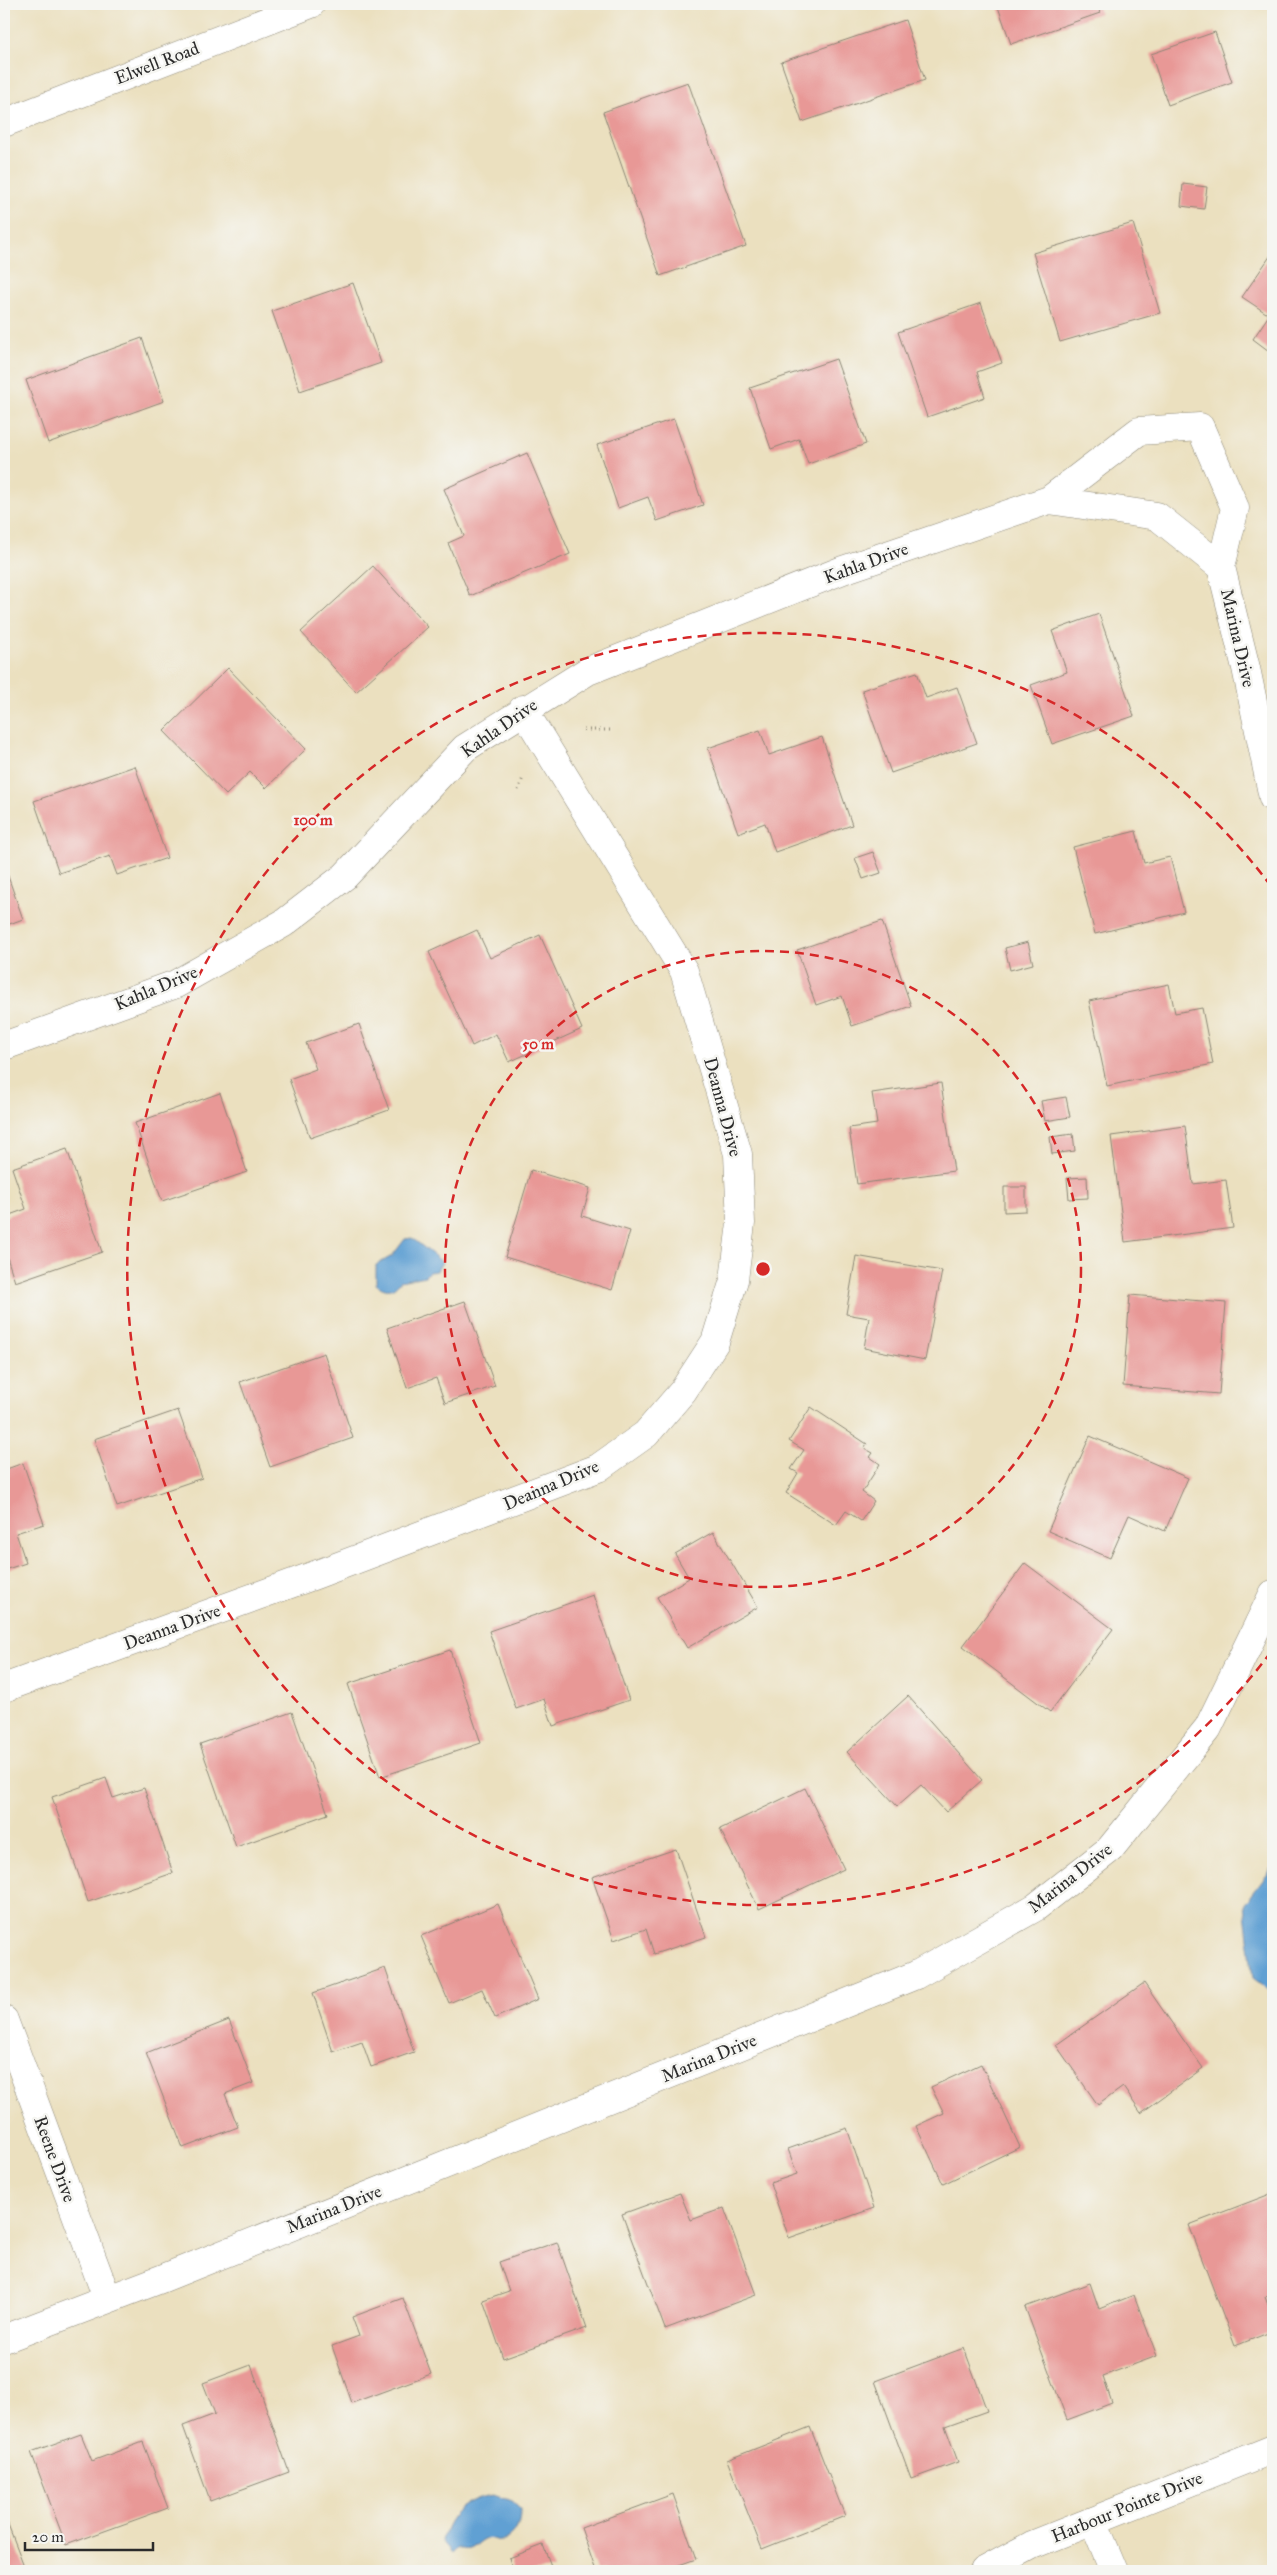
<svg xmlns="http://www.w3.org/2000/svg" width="1277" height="2575" viewBox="0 0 1277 2575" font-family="'IM FELL Great Primer',serif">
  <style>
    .water { fill: #60a0d3; stroke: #46667f }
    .building { fill: #e89896 }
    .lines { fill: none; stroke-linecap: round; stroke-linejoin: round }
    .street-casing { stroke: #8b8675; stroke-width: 29 }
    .path { stroke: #8b8675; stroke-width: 3; stroke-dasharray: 1 4; stroke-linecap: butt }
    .street { stroke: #fff; stroke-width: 28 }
    .ring { fill: none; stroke: #d62828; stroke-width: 2.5; stroke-dasharray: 9 6 }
    .labels { text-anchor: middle; stroke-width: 5; stroke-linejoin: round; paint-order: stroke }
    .street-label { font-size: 18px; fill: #2b2b2b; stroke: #f6f6f2 }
    .centre { fill: #d62828; stroke: #f6f6f2; stroke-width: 2.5 }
    .ring-label { font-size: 15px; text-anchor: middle; font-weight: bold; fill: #d62828; stroke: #f6f6f2; stroke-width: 5; stroke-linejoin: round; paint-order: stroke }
  </style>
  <rect width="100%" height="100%" fill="#f6f6f2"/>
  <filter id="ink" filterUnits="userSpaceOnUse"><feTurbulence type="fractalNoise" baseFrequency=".02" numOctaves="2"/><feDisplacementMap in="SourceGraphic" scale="10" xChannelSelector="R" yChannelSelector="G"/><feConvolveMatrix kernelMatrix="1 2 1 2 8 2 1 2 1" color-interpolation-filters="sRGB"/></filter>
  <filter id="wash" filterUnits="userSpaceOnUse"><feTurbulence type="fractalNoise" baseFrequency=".0096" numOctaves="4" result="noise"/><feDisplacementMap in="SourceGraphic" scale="20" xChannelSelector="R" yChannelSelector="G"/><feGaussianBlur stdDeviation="1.12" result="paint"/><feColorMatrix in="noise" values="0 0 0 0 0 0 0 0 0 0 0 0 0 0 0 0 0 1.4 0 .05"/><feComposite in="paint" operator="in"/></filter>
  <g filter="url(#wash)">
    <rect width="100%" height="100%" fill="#ebe0bf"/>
    <!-- water -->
    <path class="water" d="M412 1238 442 1262 437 1271 429 1272 425 1276 400 1281C393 1291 386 1292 376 1284V1265L392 1256 405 1239Z
      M1273 1867V1993L1253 1978 1244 1905Z
      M492 2495 510 2500 520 2509C520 2521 517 2539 501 2540 496 2540 492 2536 486 2538 475 2542 471 2555 458 2547L452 2553 442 2541C447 2514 466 2500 492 2495Z"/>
    <g id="blocks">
      <!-- building -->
      <path class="building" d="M997 4H1097L1100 13 1011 44Z
        M905 20 925 80 802 122 781 62Z
        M1215 32 1232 82 1168 105 1151 54Z
        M688 82 746 246 660 276 603 112Z
        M1183 184 1207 187 1204 209 1181 206Z
        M1133 223 1160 313 1060 342 1033 253Z
        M1273 252V354L1253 339 1269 315 1242 297Z
        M353 283 381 363 300 391 272 311Z
        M981 303 1002 363 977 372 985 397 927 417 898 332Z
        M142 338 164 401 48 443 26 380Z
        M836 359 866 444 808 464 799 439 771 449 750 388Z
        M674 419 703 505 657 521 648 497 618 508 597 445Z
        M527 453 570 554 470 596 448 543 464 536 444 489Z
        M373 566 428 627 356 692 301 632Z
        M1099 614 1134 716 1052 744 1031 685 1067 672 1052 631Z
        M228 668 306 749 266 788 250 772 226 795 164 731Z
        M917 672 926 698 957 687 977 743 891 773 862 690Z
        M760 730 769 755 822 737 852 825 775 852 765 823 738 833 708 748Z
        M135 766 167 858 117 875 110 856 59 873 34 801Z
        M1136 831 1144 863 1170 857 1184 912 1095 934 1073 847Z
        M873 852 881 873 863 879 855 858Z
        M4 865 23 919 4 926Z
        M882 921 911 1006 852 1026 842 996 816 1005 797 950Z
        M477 930 490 958 540 935 582 1029 509 1062 496 1034 472 1046 429 952Z
        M1028 942 1033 964 1010 970 1005 948Z
        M1169 984 1175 1013 1202 1008 1213 1064 1107 1086 1089 1001Z
        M359 1024 389 1110 310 1138 289 1079 316 1069 306 1043Z
        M941 1083 954 1171 857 1184 849 1128 877 1124 872 1093Z
        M220 1093 247 1172 162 1201 135 1123Z
        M1066 1097 1070 1117 1045 1121 1041 1101Z
        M1185 1126 1193 1184 1226 1180 1233 1228 1125 1242 1111 1136Z
        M1073 1134 1075 1151 1052 1154 1050 1137Z
        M67 1149 102 1252 15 1282 4 1248V1217L26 1209 12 1168Z
        M531 1170 590 1188 582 1216 630 1231 612 1290 505 1257Z
        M1087 1177 1088 1198 1069 1199 1067 1178Z
        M1004 1187H1026V1211L1004 1212Z
        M856 1256 942 1271 925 1360 864 1348 869 1318 846 1314Z
        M1130 1295 1226 1303 1219 1394 1123 1386Z
        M465 1301 495 1386 445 1403 436 1378 407 1388 387 1328Z
        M324 1353 353 1438 270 1467 240 1382Z
        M811 1407 867 1444 864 1448 873 1453 870 1457 880 1464 862 1492 874 1501 861 1521 846 1511 836 1525 786 1493 798 1473 791 1469 804 1450 789 1441Z
        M178 1410 202 1478 117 1507 94 1439Z
        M1090 1436 1188 1478 1165 1531 1129 1515 1110 1558 1048 1531Z
        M23 1463 44 1524 16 1533 26 1563 4 1570V1470Z
        M713 1532 758 1607 687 1648 657 1597 689 1578 675 1554Z
        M1025 1563 1113 1629 1050 1712 963 1646Z
        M593 1595 629 1700 553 1726 544 1699 516 1709 489 1631Z
        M450 1650 481 1743 380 1777 348 1684Z
        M908 1696 982 1780 946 1812 921 1785 897 1806 847 1752Z
        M292 1712 328 1814 236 1847 200 1744Z
        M106 1778 113 1798 144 1788 173 1873 88 1902 52 1797Z
        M805 1788 844 1869 759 1909 720 1829Z
        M676 1849 706 1937 654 1954 646 1929 614 1940 592 1877Z
        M498 1904 538 1999 495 2018 482 1989 449 2003 421 1936Z
        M385 1968 414 2052 371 2067 362 2042 333 2052 313 1993Z
        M1144 1983 1203 2068 1141 2113 1123 2087 1098 2105 1056 2045Z
        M229 2020 253 2083 225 2094 238 2127 183 2148 146 2053Z
        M981 2064 1020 2147 943 2184 916 2126 944 2113 931 2087Z
        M847 2128 874 2208 789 2238 770 2183 797 2174 788 2149Z
        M680 2193 691 2220 724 2208 756 2295 665 2329 622 2214Z
        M1273 2193V2294L1265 2297 1273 2318V2331L1235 2346 1189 2225Z
        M557 2242 587 2328 503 2358 483 2300 509 2291 499 2262Z
        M1090 2283 1099 2309 1134 2295 1157 2356 1103 2376 1112 2403 1067 2420 1025 2307Z
        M403 2298 431 2374 352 2403 332 2346 359 2336 352 2317Z
        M964 2348 987 2411 945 2426 958 2462 911 2479 875 2381Z
        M251 2365 289 2472 210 2501 183 2426 215 2414 203 2383Z
        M810 2427 845 2516 762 2549 727 2460Z
        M81 2434 92 2461 143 2442 168 2508 66 2545 31 2452Z
        M673 2494 696 2559 662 2571H596L581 2528Z
        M4 2514 26 2571H4Z
        M543 2545 553 2571H513L509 2558Z"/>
    </g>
  </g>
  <g filter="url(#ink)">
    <use href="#blocks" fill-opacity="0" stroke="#8b8675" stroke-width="1"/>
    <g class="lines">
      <!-- street casing -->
      <g class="street-casing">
        <path id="street" d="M4 123 311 4
          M1049 500 1139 431 1200 427 1235 508 1221 567
          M4 1046 176 984 284 923 345 876 465 748 588 671 843 570 1049 500 1157 516 1221 567 1246 668 1273 798
          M4 1688 315 1575 598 1468 646 1434 683 1391 715 1342 734 1280 741 1223 738 1154 684 971 523 709
          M4 2020 107 2298
          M4 2339 161 2279 916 1975 1036 1907 1110 1849 1208 1728 1273 1594
          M1093 2521 1114 2571
          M984 2571 1032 2545 1273 2449"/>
      </g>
      <!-- path -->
      <path class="path" d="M584 730H611
        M518 790 523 778"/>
      <!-- street -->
      <use href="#street" class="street"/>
    </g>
  </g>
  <!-- distance rings -->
  <g class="ring">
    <circle cx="763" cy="1269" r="318"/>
    <path d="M1271 1652A636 636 0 1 1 1271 886"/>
  </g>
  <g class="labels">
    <!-- street labels -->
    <g class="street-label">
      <text transform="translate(157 63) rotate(-21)" y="6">Elwell Road</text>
      <text transform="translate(866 563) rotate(-20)" y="6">Kahla Drive</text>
      <text transform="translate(1238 638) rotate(77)" y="6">Marina Drive</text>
      <text transform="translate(499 728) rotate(-35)" y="6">Kahla Drive</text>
      <text transform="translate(156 988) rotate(-23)" y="6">Kahla Drive</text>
      <text transform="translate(723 1107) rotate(75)" y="6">Deanna Drive</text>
      <text transform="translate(551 1485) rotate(-23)" y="6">Deanna Drive</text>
      <text transform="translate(172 1627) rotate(-20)" y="6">Deanna Drive</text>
      <text transform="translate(1070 1878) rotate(-38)" y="6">Marina Drive</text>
      <text transform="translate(709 2058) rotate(-22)" y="6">Marina Drive</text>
      <text transform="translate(55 2159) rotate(70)" y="6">Reene Drive</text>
      <text transform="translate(334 2209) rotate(-22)" y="6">Marina Drive</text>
      <text transform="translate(1127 2507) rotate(-22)" y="6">Harbour Pointe Drive</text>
    </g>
  </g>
  <circle cx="763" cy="1269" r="8" class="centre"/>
  <g class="ring-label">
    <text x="313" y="825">100 m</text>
    <text x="538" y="1049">50 m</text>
  </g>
  <!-- margin -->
  <rect width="1277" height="2575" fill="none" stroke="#f6f6f2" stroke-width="20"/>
  <!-- scale -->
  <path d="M25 2542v8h128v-8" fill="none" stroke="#2b2b2b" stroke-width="2.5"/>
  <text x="32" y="2542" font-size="15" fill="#2b2b2b" stroke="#f6f6f2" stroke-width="4" paint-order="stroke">20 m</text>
</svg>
